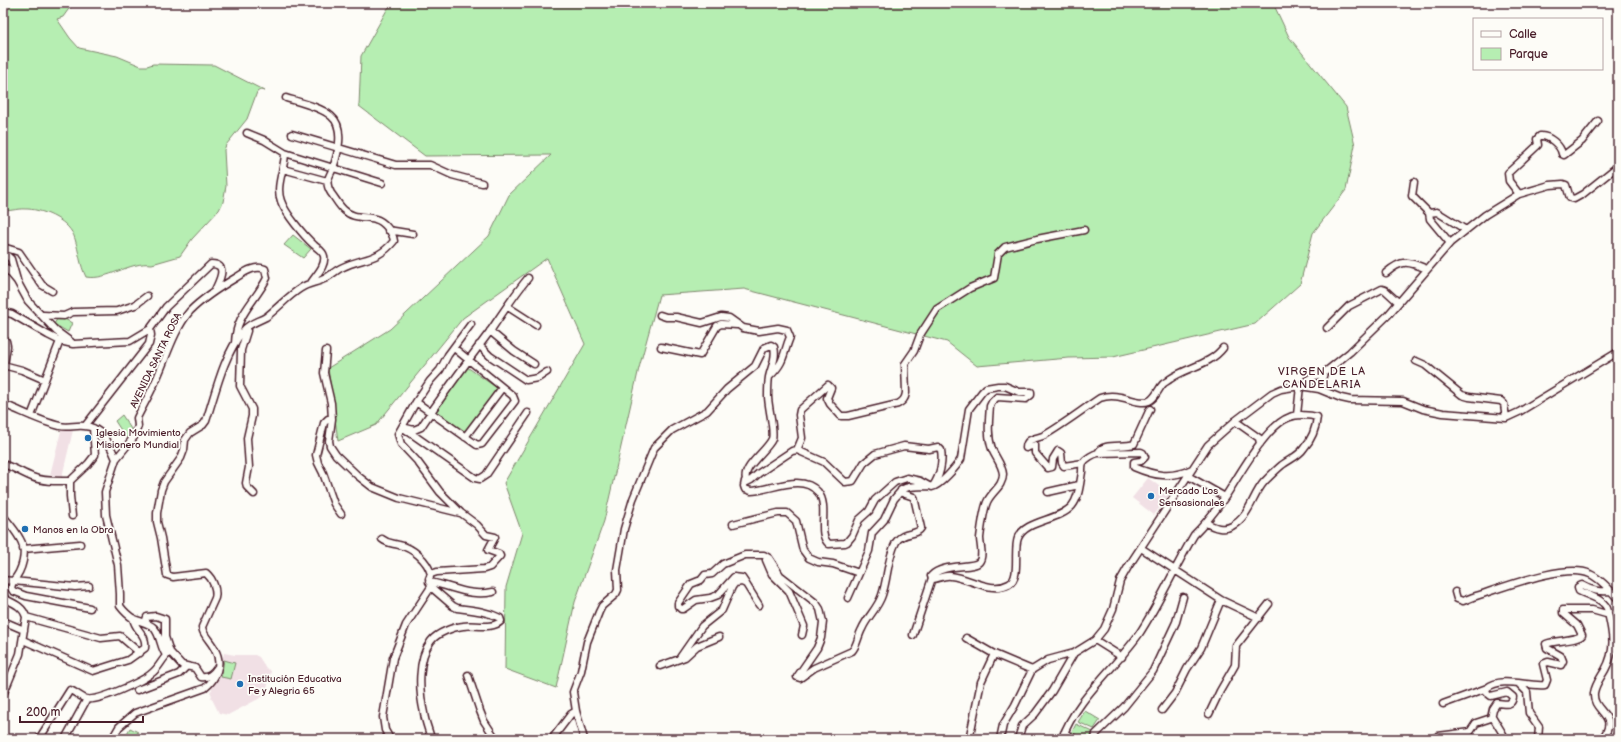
<svg xmlns="http://www.w3.org/2000/svg" width="1621" height="742" viewBox="0 0 1621 742" font-family="'Balsamiq Sans',sans-serif">
  <style>
    .built { fill: #f1e0e5 }
    .green { fill: #b6eeb2; stroke: #80866e }
    .lines { fill: none; stroke-linecap: round; stroke-linejoin: round }
    .minor-casing { stroke: #4a1f2b; stroke-width: 9 }
    .minor { stroke: #fdfcf7; stroke-width: 6 }
    .poi-dot { fill: #1f6fb2; stroke: #fdfcf7; stroke-width: 1.5 }
    .labels { text-anchor: middle; stroke-width: 3.5; stroke-linejoin: round; paint-order: stroke }
    .street-label { font-size: 10px; fill: #4a1f2b; stroke: #fdfcf7 }
    .poi-label { font-size: 10px; fill: #4a1f2b; stroke: #fdfcf7; text-anchor: start }
    .neighbourhood-label { font-size: 11px; letter-spacing: 1px; fill: #4a1f2b; stroke: #fdfcf7 }
  </style>
  <rect width="100%" height="100%" fill="#fdfcf7"/>
  <filter id="ink" filterUnits="userSpaceOnUse"><feTurbulence type="fractalNoise" baseFrequency=".025" numOctaves="2"/><feDisplacementMap in="SourceGraphic" scale="8" xChannelSelector="R" yChannelSelector="G"/><feConvolveMatrix kernelMatrix="1 2 1 2 8 2 1 2 1" color-interpolation-filters="sRGB"/></filter>
  <g filter="url(#ink)">
    <!-- built -->
    <path class="built" d="M62 427 73 430 62 477 50 475Z
      M1148 478 1170 494 1154 515 1132 498Z
      M224 653 235 655H255L259 657 266 668 271 671 267 689 264 696 228 715 219 713 211 697 212 696 210 691 212 690 211 687 209 688 219 675Z"/>
    <!-- green -->
    <path class="green" d="M3 3H76L68 10 63 17 57 19 70 38 79 48 117 56 141 66H147L153 64 214 65 265 91 260 90 257 92 247 119 226 145 224 150 226 186 223 202 219 210 192 239 180 256 152 264C129 261 108 281 86 277 80 265 79 252 75 239 70 221 45 210 28 209 20 208 11 211 3 211Z
      M397 3H670L676 5 680 3H1273L1289 37 1346 107 1355 145 1346 190 1313 233 1300 284 1255 324 1113 357 1069 358 977 366 947 342 744 289 659 295 639 368 604 521 575 602 556 688 505 669 506 587 522 533 504 483 585 344 547 258 463 318 376 425 338 441 328 368 390 329 489 236 509 195 551 155 425 156 359 106 361 56 388 8Z
      M293 235 311 249 303 258 284 245Z
      M59 316 72 323 68 332 54 324Z
      M467 367 497 388 466 433 435 412Z
      M122 415 133 432 126 438 115 421Z
      M224 660 235 663 231 679 221 677Z
      M1085 711 1100 720 1094 729 1078 722Z
      M1076 724 1093 732 1089 739H1082L1071 734Z
      M130 728 138 732 134 739H124Z"/>
    <g class="lines">
      <!-- minor casing -->
      <g class="minor-casing">
        <path id="minor" d="M247 133 264 140 285 153C285 168 275 186 281 201 285 213 304 236 314 245 317 248 323 251 324 256 326 266 316 275 311 283
          M292 134 396 165H430L452 175 482 183
          M285 153 382 183
          M283 169 327 181
          M1414 182 1412 196 1429 213 1437 212 1466 230
          M1519 194 1509 181 1508 173 1538 145 1537 139 1540 136C1549 135 1561 146 1562 154L1564 155 1582 141 1598 121
          M1429 213 1430 219 1450 243
          M388 230 413 234
          M3 247 19 252 42 285 52 291
          M3 252 11 259 17 280
          M3 266 7 269 17 281 28 301 56 331 71 342
          M1386 273C1402 259 1408 261 1427 269
          M508 307 536 325
          M3 312 12 314 48 335 60 341 73 344 130 341 150 329 166 307 211 264C229 264 219 281 215 290
          M43 315 64 316 73 312 117 311 135 305 147 296
          M660 315 666 317H676L702 323 721 317 729 318 743 328 759 331 778 328 787 330 790 337C783 354 785 362 770 376
          M471 324 448 355 440 370 430 381 416 402 402 427 475 478 480 479 486 475 528 413
          M1327 328 1349 306 1382 289 1385 290 1398 302
          M247 331 241 350 240 386 252 409V416L247 438 249 467 246 483 247 487 254 494
          M490 331 514 351 534 364
          M3 340 6 341 7 346 4 365
          M479 345 490 356 526 380 538 378 547 372
          M661 347 700 355 717 326 721 324 737 325
          M326 351 324 373 331 403 332 419 329 441 330 446 336 455 358 476 372 487 399 498 460 513
          M1416 361 1425 365 1462 395 1469 397 1501 401 1504 404 1506 418
          M3 365 22 370 45 380
          M1319 389 1324 373
          M3 402 8 406C25 413 42 422 60 426 68 428 76 425 84 426 103 427 110 445 116 459
          M416 402 477 445 482 444 515 401 513 396 454 348
          M1297 415 1300 386 1319 389 1341 398 1350 400 1403 401 1423 409 1443 413 1506 418 1519 412 1618 352
          M31 416 60 341
          M332 419H328L324 423 316 455 318 463 323 473 334 504 341 514
          M1235 421 1259 438 1260 444
          M85 426 149 344 151 335 150 329
          M465 437 502 388
          M797 450 802 438 799 415 800 410 828 385 831 388 827 398 830 404 841 416H848L898 404C903 401 905 399 906 393L905 364 914 351 920 335 937 309 970 288 994 278 998 254 1005 247 1037 239 1084 230
          M1098 453C1102 442 1124 448 1134 444L1150 409
          M1083 463 1064 466 1062 463 1061 453 1058 451 1053 459 1052 467 1048 468 1035 453V445L1026 448C1026 437 1038 439 1045 435 1064 424 1082 410 1100 398 1120 391 1136 406 1149 401 1156 398 1158 389 1163 384 1165 382 1168 381 1170 379 1187 367 1210 365 1223 348
          M3 464C15 468 22 473 32 477 44 482 58 481 70 481L88 464 95 455 93 428
          M1188 476 1225 497
          M70 481V496L72 516
          M745 481 744 486 745 489 751 491C772 490 802 473 818 492 830 507 816 534 829 544L845 543 847 542 852 536 859 520 869 511 875 500 895 482 907 478 920 481 929 486
          M932 487C940 486 957 466 961 459L969 409 982 392 986 388 998 386H1005L1019 392H1031V395L1026 399 997 397 992 402 990 406C989 420 987 435 992 449 995 457 1002 464 1003 474 1003 487 992 491 987 502 984 509 981 530 980 538 980 545 984 556 979 562 973 569 943 563 931 576L933 579C939 578 945 575 951 576 970 578 991 594 1009 584 1021 578 1013 550 1018 538 1025 520 1059 521 1072 506 1079 498 1080 483 1082 472 1082 469 1082 465 1083 463 1086 458 1094 454 1098 453L1141 452 1143 453 1145 457 1141 461 1134 462V467C1155 476 1171 479 1192 469
          M1048 492 1079 485
          M3 516C9 523 16 531 20 539 28 552 22 571 13 581
          M733 524 778 513H787L796 521 803 550 809 558 818 562 833 564 859 573
          M382 539C388 544 392 543 399 545 413 548 427 560 431 574
          M1141 548 1221 600 1259 618
          M23 549 80 544
          M766 560 772 574 789 591 804 626 802 635
          M3 580 75 587 89 586
          M13 581 11 588 13 591 26 596 90 608
          M429 582C453 586 468 597 493 592
          M1455 592 1457 599 1463 601 1473 597C1499 589 1566 562 1590 574 1601 579 1610 590 1618 599
          M3 598C13 603 23 606 26 617L20 654 3 695
          M848 598 869 551 872 533 884 520 894 499 900 492
          M26 617 101 638 120 636 140 653
          M3 621 24 630
          M145 623 147 617 156 616 165 619V637L170 652 182 665 195 668 201 677C209 678 213 674 217 668
          M913 635 932 578
          M966 638 994 654 1032 670
          M23 640 93 671 128 660 145 648C147 633 135 631 133 618
          M1095 640 1122 657
          M166 655C160 647 161 636 154 628 149 623 141 622 134 619 129 616 123 610 120 606V594L118 565 106 515 105 492 116 459 134 437 138 426 137 418C145 402 154 387 160 371 168 352 176 327 190 311 204 297 220 287 237 277 245 272 255 265 265 269L267 278C255 302 236 314 235 343
          M679 659 702 626 722 610 732 587 735 583 742 582 746 584 759 605
          M660 666 685 657 697 646 719 637
          M468 675 480 711 484 721 496 739
          M1519 684 1527 692 1529 713 1539 727 1538 739
          M137 690 179 674 186 667
          M1443 704 1487 688
          M1162 710 1175 693 1187 669 1201 648 1221 600
          M1209 714 1220 691 1235 665 1236 646 1269 604
          M1492 716 1503 734
          M1064 733 1075 739
          M970 735 981 682 994 654
          M39 739 70 690C75 692 81 697 86 699 98 702 143 681 152 673 160 667 162 658 170 652
          M65 739 87 699
          M112 739 119 727 135 713 205 688C216 679 223 664 215 650 212 643 206 638 203 631L202 627 215 598C217 590 213 579 206 573L173 577 167 575 161 538 157 522V513L161 490 164 482 181 458 184 450 185 440 190 433 203 425 206 421C216 391 223 357 243 331 249 323 257 322 266 317 278 308 288 296 301 288 308 283 316 283 324 279 330 276 335 271 341 268 363 257 377 262 394 241 393 233 384 221 375 219 365 216 353 219 344 210 339 206 335 198 331 193 324 182 329 178 333 168 338 154 345 127 331 116 321 107 299 102 286 98
          M390 739 385 730 383 717 393 658 406 625 431 587
          M431 739C429 730 425 722 424 713 419 692 417 659 431 641 437 633 453 627 463 626 474 624 492 630 501 621L500 618C486 611 472 610 457 608L453 606 431 587 429 579 431 574 437 572 484 569 490 567 500 556 499 554 488 550 495 537 486 535 477 525 461 513 440 492 417 461 401 444 398 434 402 427 414 430 421 427C443 394 467 362 491 330 503 312 514 295 528 278
          M552 739 571 714 576 711
          M584 739 576 711 573 692 581 671 587 642 599 612 602 606 616 594 618 590 617 570 624 529 633 499 654 448 672 430 707 411 727 389 755 366 764 348 771 345 774 347C777 358 771 367 769 377 768 383 768 390 768 396 768 407 775 431 772 439 767 451 739 469 747 482L751 480 759 473 792 451 797 450 824 462 845 482 853 481 864 463 875 454 904 446 929 449 938 447 941 450C943 462 940 476 933 486 923 487 910 484 901 490L902 493 914 497 921 528C917 536 903 531 896 542 887 559 888 578 882 595 878 608 867 617 862 629 858 636 857 646 852 651L814 668 800 678 797 677 817 648 821 638 823 622 820 609 816 603 780 575 769 558 764 555H745L723 564 712 574 705 575 701 580 691 584 678 603V606L681 609H683L696 600 710 598 718 595 734 577 742 578 746 584
          M1000 739 1003 725 1015 705 1032 670 1048 660 1074 653
          M1018 739 1022 726 1035 714 1052 691 1074 653 1095 640 1104 629 1113 609 1120 581 1128 567 1208 445 1235 421 1272 393 1281 389 1300 386 1310 378 1324 373 1350 352 1388 315 1450 243 1485 215 1519 194 1550 185 1563 184 1566 185 1570 198 1574 199 1583 194 1618 166
          M1062 739C1075 700 1116 667 1139 634 1160 602 1175 567 1194 535 1206 523 1216 510 1225 497 1239 476 1266 425 1290 417 1297 414 1310 415 1317 417 1316 428 1311 440 1304 448 1299 456 1290 459 1282 465 1276 470 1270 476 1264 482 1252 496 1250 516 1232 526 1223 531 1214 527 1206 523
          M1095 739 1096 734 1124 707 1153 671 1176 622 1183 597
          M1433 739 1438 736 1470 732 1476 723 1491 718 1493 709 1497 703C1504 703 1512 707 1513 697L1507 692 1491 696 1486 692 1487 688C1502 676 1527 687 1545 685L1547 680 1543 664 1548 662 1561 665 1563 661 1561 656 1547 648 1546 644C1555 640 1577 641 1582 635L1577 625 1563 613V610H1592L1606 614 1608 611C1605 599 1589 596 1579 591L1578 587 1582 585C1592 591 1600 592 1611 591
          M1602 739C1621 714 1592 713 1594 693 1595 685 1601 677 1605 670 1616 650 1613 634 1608 613"/>
      </g>
      <!-- minor -->
      <use href="#minor" class="minor"/>
    </g>
  </g>
  <!-- markers -->
  <g class="poi-dot">
    <circle cx="88" cy="438" r="4"/>
    <circle cx="1151" cy="496" r="4"/>
    <circle cx="25" cy="529" r="4"/>
    <circle cx="240" cy="684" r="4"/>
  </g>
  <g class="labels">
    <!-- street labels -->
    <g class="street-label">
      <text transform="translate(155 360) rotate(-64)" y="4">AVENIDA SANTA ROSA</text>
    </g>
    <!-- poi labels -->
    <g class="poi-label">
      <text x="96" y="436">Iglesia Movimiento<tspan x="96" dy="12">Misionero Mundial</tspan></text>
      <text x="1159" y="494">Mercado Los<tspan x="1159" dy="12">Sensasionales</tspan></text>
      <text x="33" y="533">Manos en la Obra</text>
      <text x="248" y="682">Institución Educativa<tspan x="248" dy="12">Fe y Alegria 65</tspan></text>
    </g>
    <!-- neighbourhood labels -->
    <g class="neighbourhood-label">
      <text x="1322" y="375">VIRGEN DE LA<tspan x="1322" dy="13">CANDELARIA</tspan></text>
    </g>
  </g>
  <!-- margin -->
  <rect width="1621" height="742" fill="none" stroke="#fdfcf7" stroke-width="16"/>
  <rect x="8" y="8" width="1605" height="726" fill="none" stroke="#4a1f2b" stroke-width="1.5" filter="url(#ink)"/>
  <!-- legend -->
  <rect x="1473" y="18" width="130" height="52" fill="#fdfcf7" stroke="#b5a4a5"/>
  <rect x="1481" y="31" width="20" height="6" fill="#fdfcf7" stroke="#b5a4a5"/>
  <text x="1509" y="38" font-size="12" fill="#4a1f2b">Calle</text>
  <rect x="1481" y="48" width="20" height="12" fill="#b6eeb2" stroke="#b5a4a5"/>
  <text x="1509" y="58" font-size="12" fill="#4a1f2b">Parque</text>
  <!-- scale -->
  <path d="M20 716v6h123v-6" fill="none" stroke="#4a1f2b" stroke-width="2"/>
  <text x="26" y="716" font-size="12" fill="#4a1f2b" stroke="#fdfcf7" stroke-width="3" paint-order="stroke">200 m</text>
</svg>
